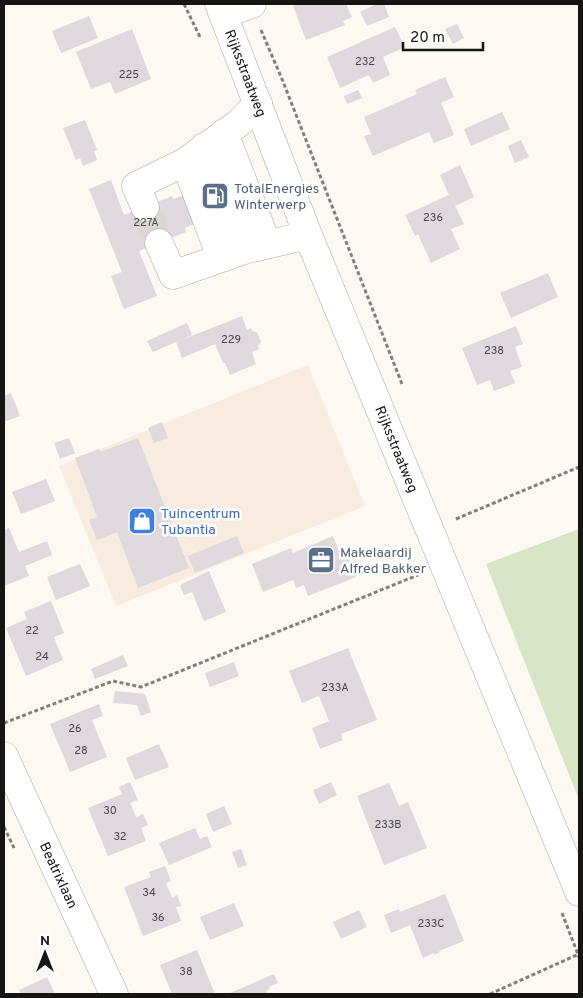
<svg xmlns="http://www.w3.org/2000/svg" width="583" height="998" viewBox="0 0 583 998" font-family="Overpass,sans-serif">
  <style>
    .built { fill: #f8ece1 }
    .green { fill: #d5e5c5 }
    .building { fill: #dfd8dc }
    .lines { fill: none; stroke-linecap: round; stroke-linejoin: round }
    .minor-tunnel { stroke: #dad6d1; stroke-width: 28; stroke-dasharray: 28 14; stroke-linecap: butt }
    .minor-casing { stroke: #aaa5a0; stroke-width: 29 }
    .major-casing { stroke: #aaa5a0; stroke-width: 29 }
    .path { stroke: #827f7b; stroke-width: 3; stroke-dasharray: 4 2.5; stroke-linecap: butt }
    .minor { stroke: #fff; stroke-width: 28 }
    .major { stroke: #fff; stroke-width: 28 }
    .labels { text-anchor: middle; stroke-width: 5; stroke-linejoin: round; paint-order: stroke }
    .number-label { font-size: 11px; fill: #494645 }
    .street-label { font-size: 14px; fill: #171513; stroke: #fff }
    .service-label { font-size: 14px; fill: #4e5e75; stroke: #fff; text-anchor: start }
    .shop-label { font-size: 14px; fill: #366cbe; stroke: #fff; text-anchor: start }
  </style>
  <rect width="100%" height="100%" fill="#fdf8f2"/>
  <!-- built -->
  <path class="built" d="M308 365 365 506 116 606 59 466Z"/>
  <!-- green -->
  <path class="green" d="M579 529V800L486 564Z"/>
  <!-- building -->
  <path class="building" d="M300 4H346L352 17 343 21 345 25 306 40 293 6Z
    M377 4H384L389 17 367 26 360 12Z
    M89 16 98 38 61 53 52 31Z
    M457 24 464 38 453 44 445 29Z
    M395 27 405 47 383 57 390 75 373 83 369 75 340 88 327 57Z
    M132 29 151 79 115 94 110 82 91 89 76 52Z
    M445 77 454 97 441 103 454 135 434 143 429 132 373 156 364 136 371 134 364 117 417 94 415 90Z
    M358 90 362 98 347 104 344 96Z
    M502 112 510 129 471 146 464 129Z
    M85 120 97 150 94 151 97 160 83 166 80 158 76 160 63 128Z
    M521 140 529 157 515 163 508 146Z
    M460 165 474 197 455 206 464 224 451 229 460 249 431 263 418 234 415 236 405 215 449 195 440 175Z
    M111 180 124 215 172 196 173 199 184 195 195 224 185 228 186 232 139 251 157 296 124 309 111 276 122 272 89 189Z
    M548 273 558 297 511 318 500 293Z
    M242 316 247 330 251 328 252 331 257 332 261 342 258 346 259 349 252 352 256 364 230 375 225 363H223L215 344 182 358 176 342 153 352 147 341 187 323 192 335 184 339Z
    M516 326 523 344 515 347 522 367 510 371 515 383 494 391 490 380 477 385 462 348Z
    M11 393 20 416 4 422V396Z
    M162 422 168 438 154 443 148 428Z
    M69 438 75 453 60 459 54 443Z
    M138 438 189 568 138 588 117 532 97 540 89 520 97 517 75 458 99 449 100 452Z
    M46 479 55 501 21 514 12 492Z
    M9 528 19 552 47 541 52 555 25 566 29 576 4 586V530Z
    M237 536 244 553 195 573 188 556Z
    M333 536 342 559 348 557 356 577 308 596 304 585 296 588 293 580 263 592 252 564 291 548 293 553Z
    M80 564 90 586 56 600 47 577Z
    M209 571 226 612 204 621 192 592 184 595 180 585Z
    M51 601 64 633 54 637 63 660 26 676 6 628 27 619 24 612Z
    M348 648 377 720 341 734 343 740 320 749 312 728 329 721 319 696 302 703 289 671Z
    M123 655 128 666 95 679 91 669Z
    M234 662 239 676 210 687 205 673Z
    M115 691 145 694 151 712 141 716 137 705 113 703Z
    M99 704 103 716 92 720 107 757 70 772 50 724Z
    M159 744 169 767 135 780 126 758Z
    M130 782 138 800 130 803 136 817 143 814 148 825 141 828 146 841 108 856 88 808 122 794 119 787Z
    M331 782 337 795 319 804 313 790Z
    M389 783 399 806 408 802 427 848 384 865 357 796Z
    M224 806 232 824 213 832 206 814Z
    M195 828 200 839 207 836 212 847 169 865 159 843Z
    M241 849 247 865 238 868 232 852Z
    M165 866 171 881 166 883 172 898 177 895 181 906 176 907 181 921 143 936 124 887 151 877 149 872Z
    M445 894 464 941 439 951 440 952 435 955 434 953 423 958 410 925 391 933 384 915 399 909 400 912Z
    M234 903 244 926 210 940 200 917Z
    M359 910 367 927 341 939 333 922Z
    M197 950 215 994H172L160 965Z
    M274 974 278 983 269 987 270 989 266 991 268 994H228Z
    M47 977 55 994H21L19 990Z"/>
  <g class="lines">
    <!-- minor-tunnel -->
    <path class="minor-tunnel" d="M145 207 159 243"/>
    <!-- minor casing -->
    <g class="minor-casing">
      <path id="minor" d="M223 14 252 4
        M224 133 267 244
        M204 147 244 250
        M185 162 221 257
        M145 207 136 186 185 162 239 123 258 103
        M159 243 173 275 244 250 308 235
        M4 756 114 994"/>
    </g>
    <!-- major casing -->
    <g class="major-casing">
      <path id="major" d="M219 4 308 235 579 892"/>
    </g>
    <!-- path -->
    <path class="path" d="M184 4 201 39
      M261 30 282 79 402 384
      M456 519 579 467
      M4 723 113 681 141 687 418 575
      M4 827 15 850
      M562 913 579 957
      M490 994 579 954"/>
    <!-- minor -->
    <use href="#minor" class="minor"/>
    <!-- major -->
    <use href="#major" class="major"/>
  </g>
  <!-- icons -->
  <defs>
    <g id="fuel-square" transform="scale(1.4375)"><rect x="-9" y="-9" width="18" height="18" rx="4" fill="#5c6f8a" stroke="#fff"/><path d="M-5.5-6h7V0h2V4h1.3V-2.5L3-4.5l.8-.8L6-3V5H2.5V1h-1V6h-7ZM-4.2-4.7v3.2H.2V-4.7Z" fill="#fff"/></g>
    <g id="shop-square" transform="scale(1.4375)"><rect x="-9" y="-9" width="18" height="18" rx="4" fill="#3f7fe0" stroke="#fff"/><path d="M-5-2.5h2.3a2.7 3.5 0 0 1 5.4 0H5L5.5 6h-11ZM-1.5-2.5h3a1.5 2.3 0 0 0-3 0Z" fill="#fff"/></g>
    <g id="office-square" transform="scale(1.4375)"><rect x="-9" y="-9" width="18" height="18" rx="4" fill="#5c6f8a" stroke="#fff"/><path d="M-6-3h4V-5.5h4V-3h4V5H-6ZM-1-4.5V-3h2v-1.5ZM-6 0V1H6V0Z" fill="#fff"/></g>
  </defs>
  <g fill-rule="evenodd">
    <use href="#fuel-square" x="215" y="196"/>
    <use href="#shop-square" x="142" y="521"/>
    <use href="#office-square" x="321" y="560"/>
  </g>
  <g class="labels">
    <!-- number labels -->
    <g class="number-label">
      <text x="365" y="65">232</text>
      <text x="129" y="78">225</text>
      <text x="433" y="221">236</text>
      <text x="146" y="226">227A</text>
      <text x="231" y="343">229</text>
      <text x="494" y="354">238</text>
      <text x="32" y="634">22</text>
      <text x="42" y="660">24</text>
      <text x="335" y="691">233A</text>
      <text x="75" y="732">26</text>
      <text x="81" y="754">28</text>
      <text x="110" y="814">30</text>
      <text x="388" y="828">233B</text>
      <text x="120" y="840">32</text>
      <text x="149" y="896">34</text>
      <text x="158" y="921">36</text>
      <text x="431" y="927">233C</text>
      <text x="186" y="975">38</text>
    </g>
    <!-- street labels -->
    <g class="street-label">
      <text transform="translate(246 73) rotate(69)" y="5">Rijksstraatweg</text>
      <text transform="translate(397 449) rotate(68)" y="5">Rijksstraatweg</text>
      <text transform="translate(59 875) rotate(65)" y="5">Beatrixlaan</text>
    </g>
    <!-- service labels -->
    <g class="service-label">
      <text x="234" y="193">TotalEnergies<tspan x="234" dy="16">Winterwerp</tspan></text>
      <text x="340" y="557">Makelaardij<tspan x="340" dy="16">Alfred Bakker</tspan></text>
    </g>
    <!-- shop labels -->
    <g class="shop-label">
      <text x="161" y="518">Tuincentrum<tspan x="161" dy="16">Tubantia</tspan></text>
    </g>
  </g>
  <!-- border -->
  <rect width="583" height="998" fill="none" stroke="#171513" stroke-width="10"/>
  <!-- north arrow -->
  <g transform="translate(45 953)" stroke="#ffffff" stroke-width="4" paint-order="stroke">
  <path d="M0-4L9 19L0 12L-9 19Z" fill="#171513"/>
  <text y="-8" font-size="14" font-weight="bold" text-anchor="middle" fill="#171513">N</text>
  </g>
  <!-- scale -->
  <path d="M403 42v8h80v-8" fill="none" stroke="#171513" stroke-width="2.5"/>
  <text x="410" y="42" font-size="15" fill="#171513" stroke="#ffffff" stroke-width="4" paint-order="stroke">20 m</text>
</svg>
